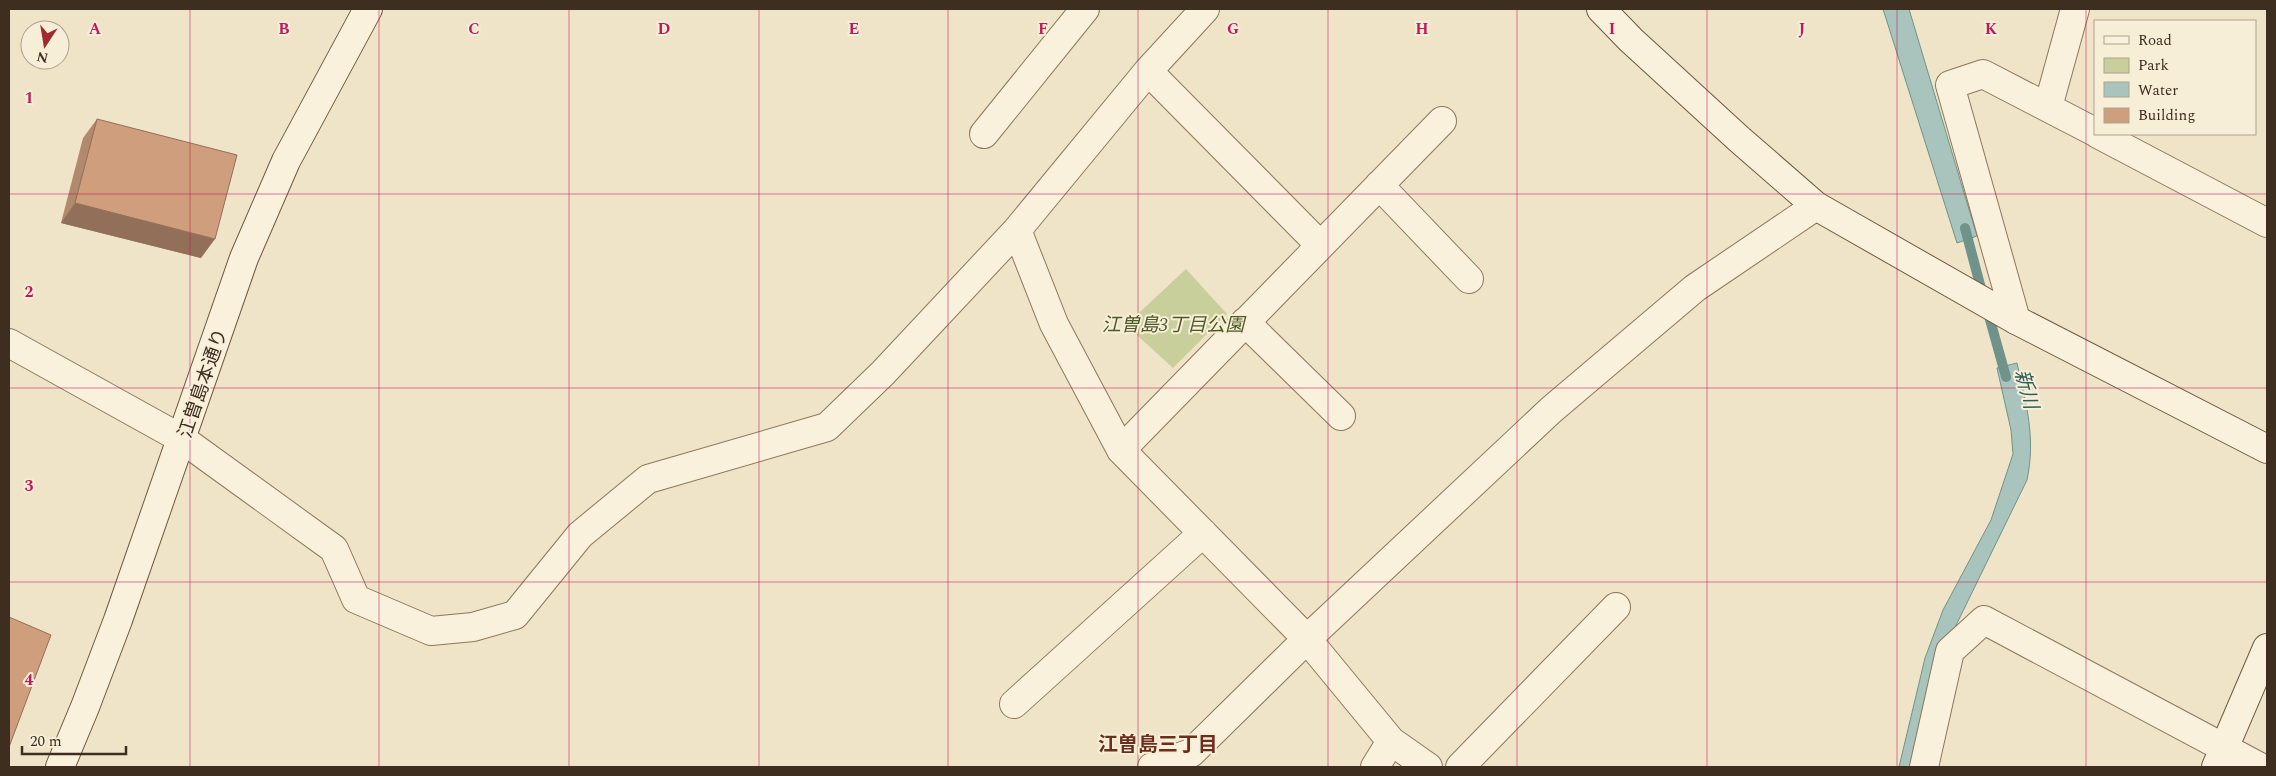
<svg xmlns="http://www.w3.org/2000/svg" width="2276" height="776" viewBox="0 0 2276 776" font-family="Spectral,'Noto Sans JP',serif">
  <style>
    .green { fill: #c9cf9b }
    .water { fill: #a9c4bc; stroke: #6f938a }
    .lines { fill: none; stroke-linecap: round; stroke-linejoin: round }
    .stream { stroke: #6f938a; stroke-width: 10 }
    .street-casing { stroke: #8d765c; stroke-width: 30 }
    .secondary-casing { stroke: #6f573f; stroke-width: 30 }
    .street { stroke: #faf1dc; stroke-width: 28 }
    .secondary { stroke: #faf1dc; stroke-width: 28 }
    .wall { fill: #b2896c }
    .shaded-wall { fill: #916f58 }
    .building { fill: #cf9f7d; stroke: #916f58 }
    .grid { fill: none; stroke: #c2185b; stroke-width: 1; stroke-opacity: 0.55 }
    .labels { text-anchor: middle; stroke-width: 4; stroke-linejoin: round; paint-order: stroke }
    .park-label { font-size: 19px; font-style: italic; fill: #4d5a26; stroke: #f7eed8 }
    .street-label { font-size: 19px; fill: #3d2e20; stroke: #f7eed8 }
    .water-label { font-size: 20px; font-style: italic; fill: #2f5d5a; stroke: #f7eed8 }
    .neighbourhood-label { font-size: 20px; font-weight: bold; fill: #6b2e1e; stroke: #f7eed8 }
    .grid-label { font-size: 16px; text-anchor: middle; font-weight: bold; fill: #c2185b; stroke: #f7eed8; stroke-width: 4; stroke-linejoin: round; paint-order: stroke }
  </style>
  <rect width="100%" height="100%" fill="#f0e4c8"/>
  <!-- green -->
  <path class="green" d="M1186 269 1227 314 1173 368 1126 325Z"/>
  <!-- water -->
  <path class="water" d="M1883 9H1909L1977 236 1957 243Z
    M2017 363C2026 404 2036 437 2027 480L1942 654 1914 767H1899L1925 658 1943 610 1991 520 2013 454 2011 430 1997 368Z"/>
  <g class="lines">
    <!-- stream -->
    <path class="stream" d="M1965 228 1983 296
      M1987 309 2006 377"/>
    <!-- street casing -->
    <g class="street-casing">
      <path id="street" d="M1148 71 1320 245
        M2048 107 2075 9
        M984 134 1085 9
        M2098 134 2267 223
        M1379 185 1469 279
        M1017 230 1054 324 1121 450 1307 639 1391 741 1428 767
        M2016 320 1950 85 1983 74 2095 132
        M1245 322 1341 416
        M9 343 182 439 334 549 356 599 431 631 473 627 515 615 580 535 648 479 827 427 883 373 1017 230 1148 71 1205 9
        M1121 450 1442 121
        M1014 704 1203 533
        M1152 767 1191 753 1307 639 1551 410 1695 288 1816 206
        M1375 767 1391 741
        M1460 767 1616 607
        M1924 767 1950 651 1984 620 2260 767"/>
    </g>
    <!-- secondary casing -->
    <g class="secondary-casing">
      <path id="secondary" d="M1601 9 1631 40 1739 139 1816 206 2016 320 2267 449
        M60 767 85 707 118 620 244 258 286 161 368 9
        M2216 767 2267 648"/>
    </g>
    <!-- street -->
    <use href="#street" class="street"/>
    <!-- secondary -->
    <use href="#secondary" class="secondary"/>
  </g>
  <!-- wall -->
  <path class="wall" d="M97 119 201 258 61 223 83 138Z"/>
  <!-- shaded-wall -->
  <path class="shaded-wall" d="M75 203 215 239 201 258 61 223Z"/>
  <!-- building -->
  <path class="building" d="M97 119 237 155 215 239 75 203Z
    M9 617 51 635 9 747Z"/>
  <!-- grid -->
  <path class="grid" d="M190 9V767M379 9V767M569 9V767M759 9V767M948 9V767M1138 9V767M1328 9V767M1517 9V767M1707 9V767M1897 9V767M2086 9V767M9 194H2267M9 388H2267M9 582H2267"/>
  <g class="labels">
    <!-- park labels -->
    <g class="park-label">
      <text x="1173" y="331">江曽島3丁目公園</text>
    </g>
    <!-- street labels -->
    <g class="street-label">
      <text transform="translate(202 383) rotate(-71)" y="7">江曽島本通り</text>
    </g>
    <!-- water labels -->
    <g class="water-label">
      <text transform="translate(2027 389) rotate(75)" y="7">新川</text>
    </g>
    <!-- neighbourhood labels -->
    <g class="neighbourhood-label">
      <text x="1158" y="751">江曽島三丁目</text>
    </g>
  </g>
  <g class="grid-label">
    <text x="95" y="34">A</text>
    <text x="284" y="34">B</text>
    <text x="474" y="34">C</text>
    <text x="664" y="34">D</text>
    <text x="854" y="34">E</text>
    <text x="1043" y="34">F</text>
    <text x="1233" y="34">G</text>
    <text x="1422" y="34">H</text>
    <text x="1612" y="34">I</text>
    <text x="1802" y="34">J</text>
    <text x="1991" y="34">K</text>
    <text x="29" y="103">1</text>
    <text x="29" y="297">2</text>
    <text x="29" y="491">3</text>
    <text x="29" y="685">4</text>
  </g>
  <!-- border -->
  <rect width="2276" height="776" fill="none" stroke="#3d2e20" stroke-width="20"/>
  <!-- legend -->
  <rect x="2094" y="20" width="162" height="115" fill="#f7eed8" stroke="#ada18e"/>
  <rect x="2104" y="36" width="25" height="8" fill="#faf1dc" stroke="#ada18e"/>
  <text x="2138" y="45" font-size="15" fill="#3d2e20">Road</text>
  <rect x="2104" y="58" width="25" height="15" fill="#c9cf9b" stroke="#ada18e"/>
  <text x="2138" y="70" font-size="15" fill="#3d2e20">Park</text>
  <rect x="2104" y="82" width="25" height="15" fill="#a9c4bc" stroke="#ada18e"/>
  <text x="2138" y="95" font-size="15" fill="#3d2e20">Water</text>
  <rect x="2104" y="108" width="25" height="15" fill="#cf9f7d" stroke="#ada18e"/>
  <text x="2138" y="120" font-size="15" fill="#3d2e20">Building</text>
  <!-- north arrow -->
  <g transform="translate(45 45) rotate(192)"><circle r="24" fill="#f7eed8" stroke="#ada18e"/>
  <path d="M0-4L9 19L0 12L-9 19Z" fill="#9e2a2b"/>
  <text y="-8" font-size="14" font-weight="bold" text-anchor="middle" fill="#3d2e20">N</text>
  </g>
  <!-- scale -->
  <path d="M22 746v8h104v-8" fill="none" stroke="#3d2e20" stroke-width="2.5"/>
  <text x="30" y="746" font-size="15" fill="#3d2e20" stroke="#f7eed8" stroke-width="4" paint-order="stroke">20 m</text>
</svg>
